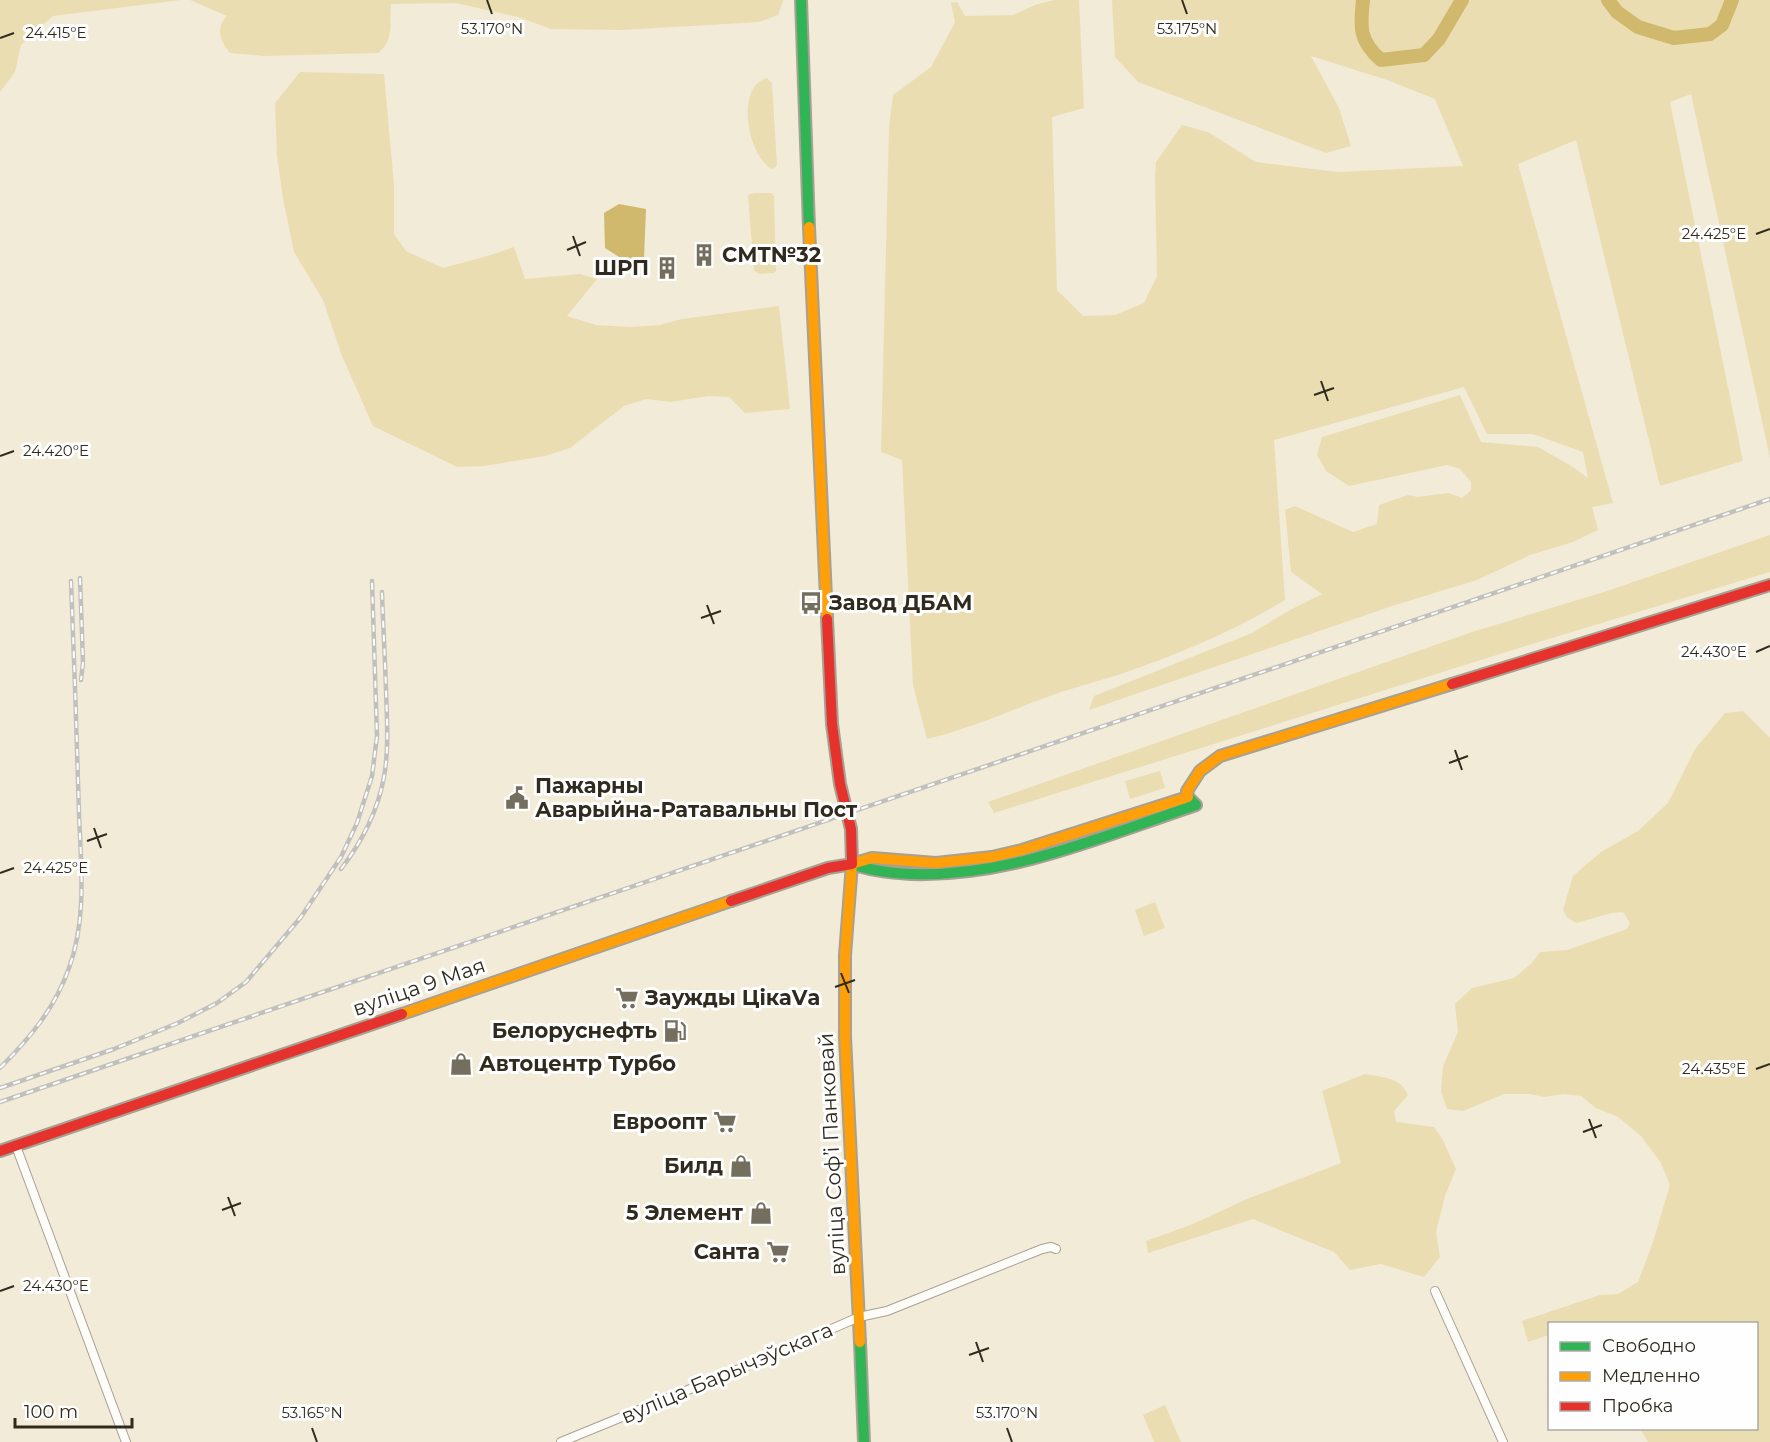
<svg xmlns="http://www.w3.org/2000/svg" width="1770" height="1442" viewBox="0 0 1770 1442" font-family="Montserrat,sans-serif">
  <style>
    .green { fill: #ebddb2 }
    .water { fill: #d0b96c }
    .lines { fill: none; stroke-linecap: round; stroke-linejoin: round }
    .river { stroke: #d0b96c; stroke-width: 14 }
    .street-casing { stroke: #a6a193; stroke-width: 10 }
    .fast-casing { stroke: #a6a193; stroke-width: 14 }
    .slow-casing { stroke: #a6a193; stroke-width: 14 }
    .jam-casing { stroke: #a6a193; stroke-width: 14 }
    .street { stroke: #fdfcf9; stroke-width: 8 }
    .fast { stroke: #30b455; stroke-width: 10 }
    .slow { stroke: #ff9f0a; stroke-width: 10 }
    .jam { stroke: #e5322d; stroke-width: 10 }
    .rail-casing { stroke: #c2c0bc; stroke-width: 4.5 }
    .rail { stroke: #fefefe; stroke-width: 2; stroke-dasharray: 7; stroke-linecap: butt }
    .ticks { fill: none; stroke: #302b1e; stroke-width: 2 }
    .labels { text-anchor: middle; stroke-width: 6; stroke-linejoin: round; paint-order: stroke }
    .poi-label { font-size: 21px; font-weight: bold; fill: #302b1e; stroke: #fefefe; text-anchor: end }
    .street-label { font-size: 21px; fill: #302b1e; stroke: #fefefe }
    .ticks-label { font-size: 15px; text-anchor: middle; fill: #302b1e; stroke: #fefefe; stroke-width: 6; stroke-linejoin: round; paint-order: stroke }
  </style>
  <rect width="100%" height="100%" fill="#f2ebd8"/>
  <!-- green -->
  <path class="green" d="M0 0H181L53 16 21 45 15 72 0 92Z
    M190 0H783V1L778 15 759 22 622 30 551 29 518 17 456 3 391 4C389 23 395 40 378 53L264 56 230 53C220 41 215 28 227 16Z
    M1054 0H1079L1084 108 1052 117 1057 290 1083 316 1115 315 1144 303 1157 276 1155 178 1156 162 1182 125 1208 132 1256 162 1338 172 1463 166 1435 99 1387 80 1311 56 1339 108 1351 146 1326 153 1138 82 1115 57 1112 0H1770V458L1691 94 1670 102 1743 461 1660 486 1576 140 1518 164 1613 503 1592 507 1598 530 1573 542 1530 555 1477 580 1395 605 1089 710 1094 696 1252 633 1290 610 1322 594 1291 572 1285 510 1295 506 1353 532 1377 524 1379 505 1408 495 1418 497 1448 493 1462 498 1471 490V482L1460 469 1447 465 1349 486 1326 471 1317 455 1322 437 1460 395 1481 442 1538 447 1573 467 1588 478 1583 452 1533 434H1487L1464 387 1274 440 1285 600C1233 632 1176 655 1118 675 1099 681 1080 686 1061 692 1016 708 973 728 927 739L913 685 902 460 881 452 889 127 893 95 931 67 955 22 951 3 957 2 965 16 1013 15 1035 5Z
    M300 72 384 74 394 185V234L406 251 443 268 491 255 514 247 525 279 580 274 597 279 567 316 596 325 631 327 660 325 682 319 779 306 790 409 745 413 729 397 708 396 671 402 646 399 624 406 570 448 545 456 484 466 457 467 373 426 342 356 323 300 294 252 283 199 277 156 275 103Z
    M767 78 772 83 777 166 772 169C747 156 735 86 767 78Z
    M754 193H771L774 196 776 271 774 273 760 274 754 271 748 195Z
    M1770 535V572L1519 648 994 813 988 802 1472 632 1604 592Z
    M1743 711 1770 738V1442H1648L1640 1429 1756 1428V1324H1550L1549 1335 1528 1342 1522 1321 1600 1295 1618 1294 1638 1282 1653 1242 1670 1185 1661 1163 1641 1136 1618 1117 1596 1108 1581 1096 1563 1094 1545 1097 1529 1094H1504L1463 1111 1447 1109 1441 1091 1443 1066 1458 1032 1455 1004 1472 988 1514 978 1532 963 1540 952 1567 950 1627 929 1630 923 1623 912 1612 913 1576 923 1567 917 1563 910 1573 876 1601 852 1638 831 1668 803 1695 749 1725 713Z
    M1160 771 1165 788 1130 799 1125 781Z
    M1155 902 1165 928 1144 936 1135 910Z
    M1365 1074C1384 1078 1399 1076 1408 1095L1394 1111 1396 1122 1434 1127 1443 1140 1456 1169 1445 1196 1436 1232 1440 1257 1424 1277 1381 1264 1350 1270 1334 1252 1253 1219 1148 1253 1146 1241 1193 1224 1247 1199 1341 1163 1322 1091Z
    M1165 1405 1181 1442H1154L1143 1415Z"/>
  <!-- water -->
  <path class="water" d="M619 204 646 209 644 258 627 262 605 248 604 213Z"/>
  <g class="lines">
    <!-- river -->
    <path class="river" d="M1363 0C1360 27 1359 41 1381 60L1424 55 1439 39 1462 0
      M1608 0 1617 12 1638 27 1674 38 1710 34 1722 25 1732 0"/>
    <!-- street casing -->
    <g class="street-casing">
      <path id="street" d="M16 1146 126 1442
        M1435 1291 1503 1442
        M561 1442 749 1365 859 1317 887 1311 1042 1249 1051 1247 1056 1249"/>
    </g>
    <!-- fast casing -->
    <g class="fast-casing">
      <path id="fast" d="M801 0 809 227
        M852 864C871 871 891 873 911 874 1011 877 1103 836 1196 805L1188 797
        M860 1342 864 1442"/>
    </g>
    <!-- slow casing -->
    <g class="slow-casing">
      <path id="slow" d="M809 227 827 619
        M1188 797 1187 791 1200 771 1220 756 1452 684
        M852 864 845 955V1037L860 1342
        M852 864 872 858 936 863 992 857 1022 850 1188 797
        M402 1014 731 901"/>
    </g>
    <!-- jam casing -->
    <g class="jam-casing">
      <path id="jam" d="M1452 684 1770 585
        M731 901 828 868 852 864 851 829 840 784 832 724 827 619
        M0 1151 402 1014"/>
    </g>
    <!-- street -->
    <use href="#street" class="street"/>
    <!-- fast -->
    <use href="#fast" class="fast"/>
    <!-- slow -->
    <use href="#slow" class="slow"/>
    <!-- jam -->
    <use href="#jam" class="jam"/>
    <!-- rail casing -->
    <g class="rail-casing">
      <path id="rail" d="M80 578 83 663 81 680
        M341 869C361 843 378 810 384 777 389 748 387 719 386 690 385 657 383 625 382 592
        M0 1068C30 1038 55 1008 69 968 87 919 81 865 79 814 77 736 74 659 71 581
        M0 1088 114 1049 178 1023 217 1003 246 982 301 917 341 857 357 823 372 776 377 736 372 581
        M0 1102 1770 499"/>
    </g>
    <!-- rail -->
    <use href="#rail" class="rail"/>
  </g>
  <!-- ticks -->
  <path class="ticks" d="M487 0 492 14M1182 0 1187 14M0 38 14 33M1756 234 1770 229M573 236 580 256M567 250 586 242M1321 381 1328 401M1314 395 1334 388M0 456 14 451M707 605 714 624M701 618 721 611M1756 652 1770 646M1455 750 1462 770M1449 763 1468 756M94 828 101 848M87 841 107 834M0 873 14 868M841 973 849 993M835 987 855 980M1756 1069 1770 1064M1589 1119 1596 1138M1583 1132 1602 1125M228 1197 235 1216M222 1210 241 1203M0 1291 14 1286M976 1342 983 1362M969 1355 989 1348M312 1428 317 1442M1007 1428 1012 1442"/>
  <!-- icons -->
  <defs>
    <g id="building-bare" transform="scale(1.8)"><path d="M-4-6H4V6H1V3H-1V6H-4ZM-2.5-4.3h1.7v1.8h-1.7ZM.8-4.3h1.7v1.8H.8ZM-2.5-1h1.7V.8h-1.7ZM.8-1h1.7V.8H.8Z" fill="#746e5f" stroke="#fefefe" stroke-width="2.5" paint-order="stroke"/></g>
    <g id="bus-bare" transform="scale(1.8)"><path d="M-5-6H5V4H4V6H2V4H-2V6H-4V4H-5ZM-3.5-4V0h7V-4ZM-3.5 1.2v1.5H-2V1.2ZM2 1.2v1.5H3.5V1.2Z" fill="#746e5f" stroke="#fefefe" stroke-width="2.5" paint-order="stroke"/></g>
    <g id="civic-bare" transform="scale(1.8)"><path d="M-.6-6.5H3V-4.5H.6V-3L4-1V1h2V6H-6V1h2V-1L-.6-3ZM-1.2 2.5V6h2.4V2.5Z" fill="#746e5f" stroke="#fefefe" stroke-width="2.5" paint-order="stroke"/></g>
    <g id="supermarket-bare" transform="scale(1.8)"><path d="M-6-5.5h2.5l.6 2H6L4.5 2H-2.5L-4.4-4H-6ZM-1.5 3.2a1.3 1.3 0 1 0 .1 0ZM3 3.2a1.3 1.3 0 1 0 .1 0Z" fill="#746e5f" stroke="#fefefe" stroke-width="2.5" paint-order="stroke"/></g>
    <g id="fuel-bare" transform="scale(1.8)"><path d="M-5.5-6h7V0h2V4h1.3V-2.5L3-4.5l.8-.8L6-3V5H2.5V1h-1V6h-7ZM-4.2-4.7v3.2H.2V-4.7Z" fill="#746e5f" stroke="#fefefe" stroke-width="2.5" paint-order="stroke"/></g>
    <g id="shop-bare" transform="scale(1.8)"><path d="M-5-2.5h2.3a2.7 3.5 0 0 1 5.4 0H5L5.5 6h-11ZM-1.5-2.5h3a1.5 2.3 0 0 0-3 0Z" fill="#746e5f" stroke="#fefefe" stroke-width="2.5" paint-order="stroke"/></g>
  </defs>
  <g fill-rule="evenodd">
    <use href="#building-bare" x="704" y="255"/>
    <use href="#building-bare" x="667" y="268"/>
    <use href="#bus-bare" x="811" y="603"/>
    <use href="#civic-bare" x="517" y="798"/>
    <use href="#supermarket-bare" x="627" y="998"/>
    <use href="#fuel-bare" x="675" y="1031"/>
    <use href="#shop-bare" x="461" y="1064"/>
    <use href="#supermarket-bare" x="725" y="1122"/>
    <use href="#shop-bare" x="741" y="1166"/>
    <use href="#shop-bare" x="761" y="1213"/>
    <use href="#supermarket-bare" x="778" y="1252"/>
  </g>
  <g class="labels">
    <!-- poi labels -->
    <g class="poi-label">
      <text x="722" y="262" text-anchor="start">СМТ№32</text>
      <text x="649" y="275">ШРП</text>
      <text x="829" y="610" text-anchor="start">Завод ДБАМ</text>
      <text x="535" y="793" text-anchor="start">Пажарны<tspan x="535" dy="24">Аварыйна-Ратавальны Пост</tspan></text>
      <text x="645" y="1005" text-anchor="start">Заужды ЦікаVа</text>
      <text x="657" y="1038">Белоруснефть</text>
      <text x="479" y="1071" text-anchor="start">Автоцентр Турбо</text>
      <text x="707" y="1129">Евроопт</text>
      <text x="723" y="1173">Билд</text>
      <text x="743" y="1220">5 Элемент</text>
      <text x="760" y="1259">Санта</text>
    </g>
    <!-- street labels -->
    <g class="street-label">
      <text transform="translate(419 987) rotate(-19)" y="7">вуліца 9 Мая</text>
      <text transform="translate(832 1154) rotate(-93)" y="7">вуліца Софʼі Панковай</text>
      <text transform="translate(727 1373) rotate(-23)" y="7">вуліца Барычэўскага</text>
    </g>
  </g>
  <g class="ticks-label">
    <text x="492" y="34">53.170°N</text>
    <text x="1187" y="34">53.175°N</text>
    <text x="56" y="38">24.415°E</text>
    <text x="1714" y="239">24.425°E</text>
    <text x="56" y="456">24.420°E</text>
    <text x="1714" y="657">24.430°E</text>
    <text x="56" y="873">24.425°E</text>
    <text x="1714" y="1074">24.435°E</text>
    <text x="56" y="1291">24.430°E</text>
    <text x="312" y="1418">53.165°N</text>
    <text x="1007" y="1418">53.170°N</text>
  </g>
  <!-- legend -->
  <rect x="1548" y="1322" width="210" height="108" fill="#fefefe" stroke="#acaaa4" stroke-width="1.5"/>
  <rect x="1560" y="1342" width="30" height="9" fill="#30b455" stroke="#acaaa4" stroke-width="1.5"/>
  <text x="1602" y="1352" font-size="18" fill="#302b1e">Свободно</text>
  <rect x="1560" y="1372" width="30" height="9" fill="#ff9f0a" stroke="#acaaa4" stroke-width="1.5"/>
  <text x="1602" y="1382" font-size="18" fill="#302b1e">Медленно</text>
  <rect x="1560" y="1402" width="30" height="9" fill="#e5322d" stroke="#acaaa4" stroke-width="1.5"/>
  <text x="1602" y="1412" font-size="18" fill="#302b1e">Пробка</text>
  <!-- scale -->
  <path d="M15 1418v9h117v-9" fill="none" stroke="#302b1e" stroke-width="3"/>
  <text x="24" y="1418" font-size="18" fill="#302b1e" stroke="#fefefe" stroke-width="4.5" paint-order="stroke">100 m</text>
</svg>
